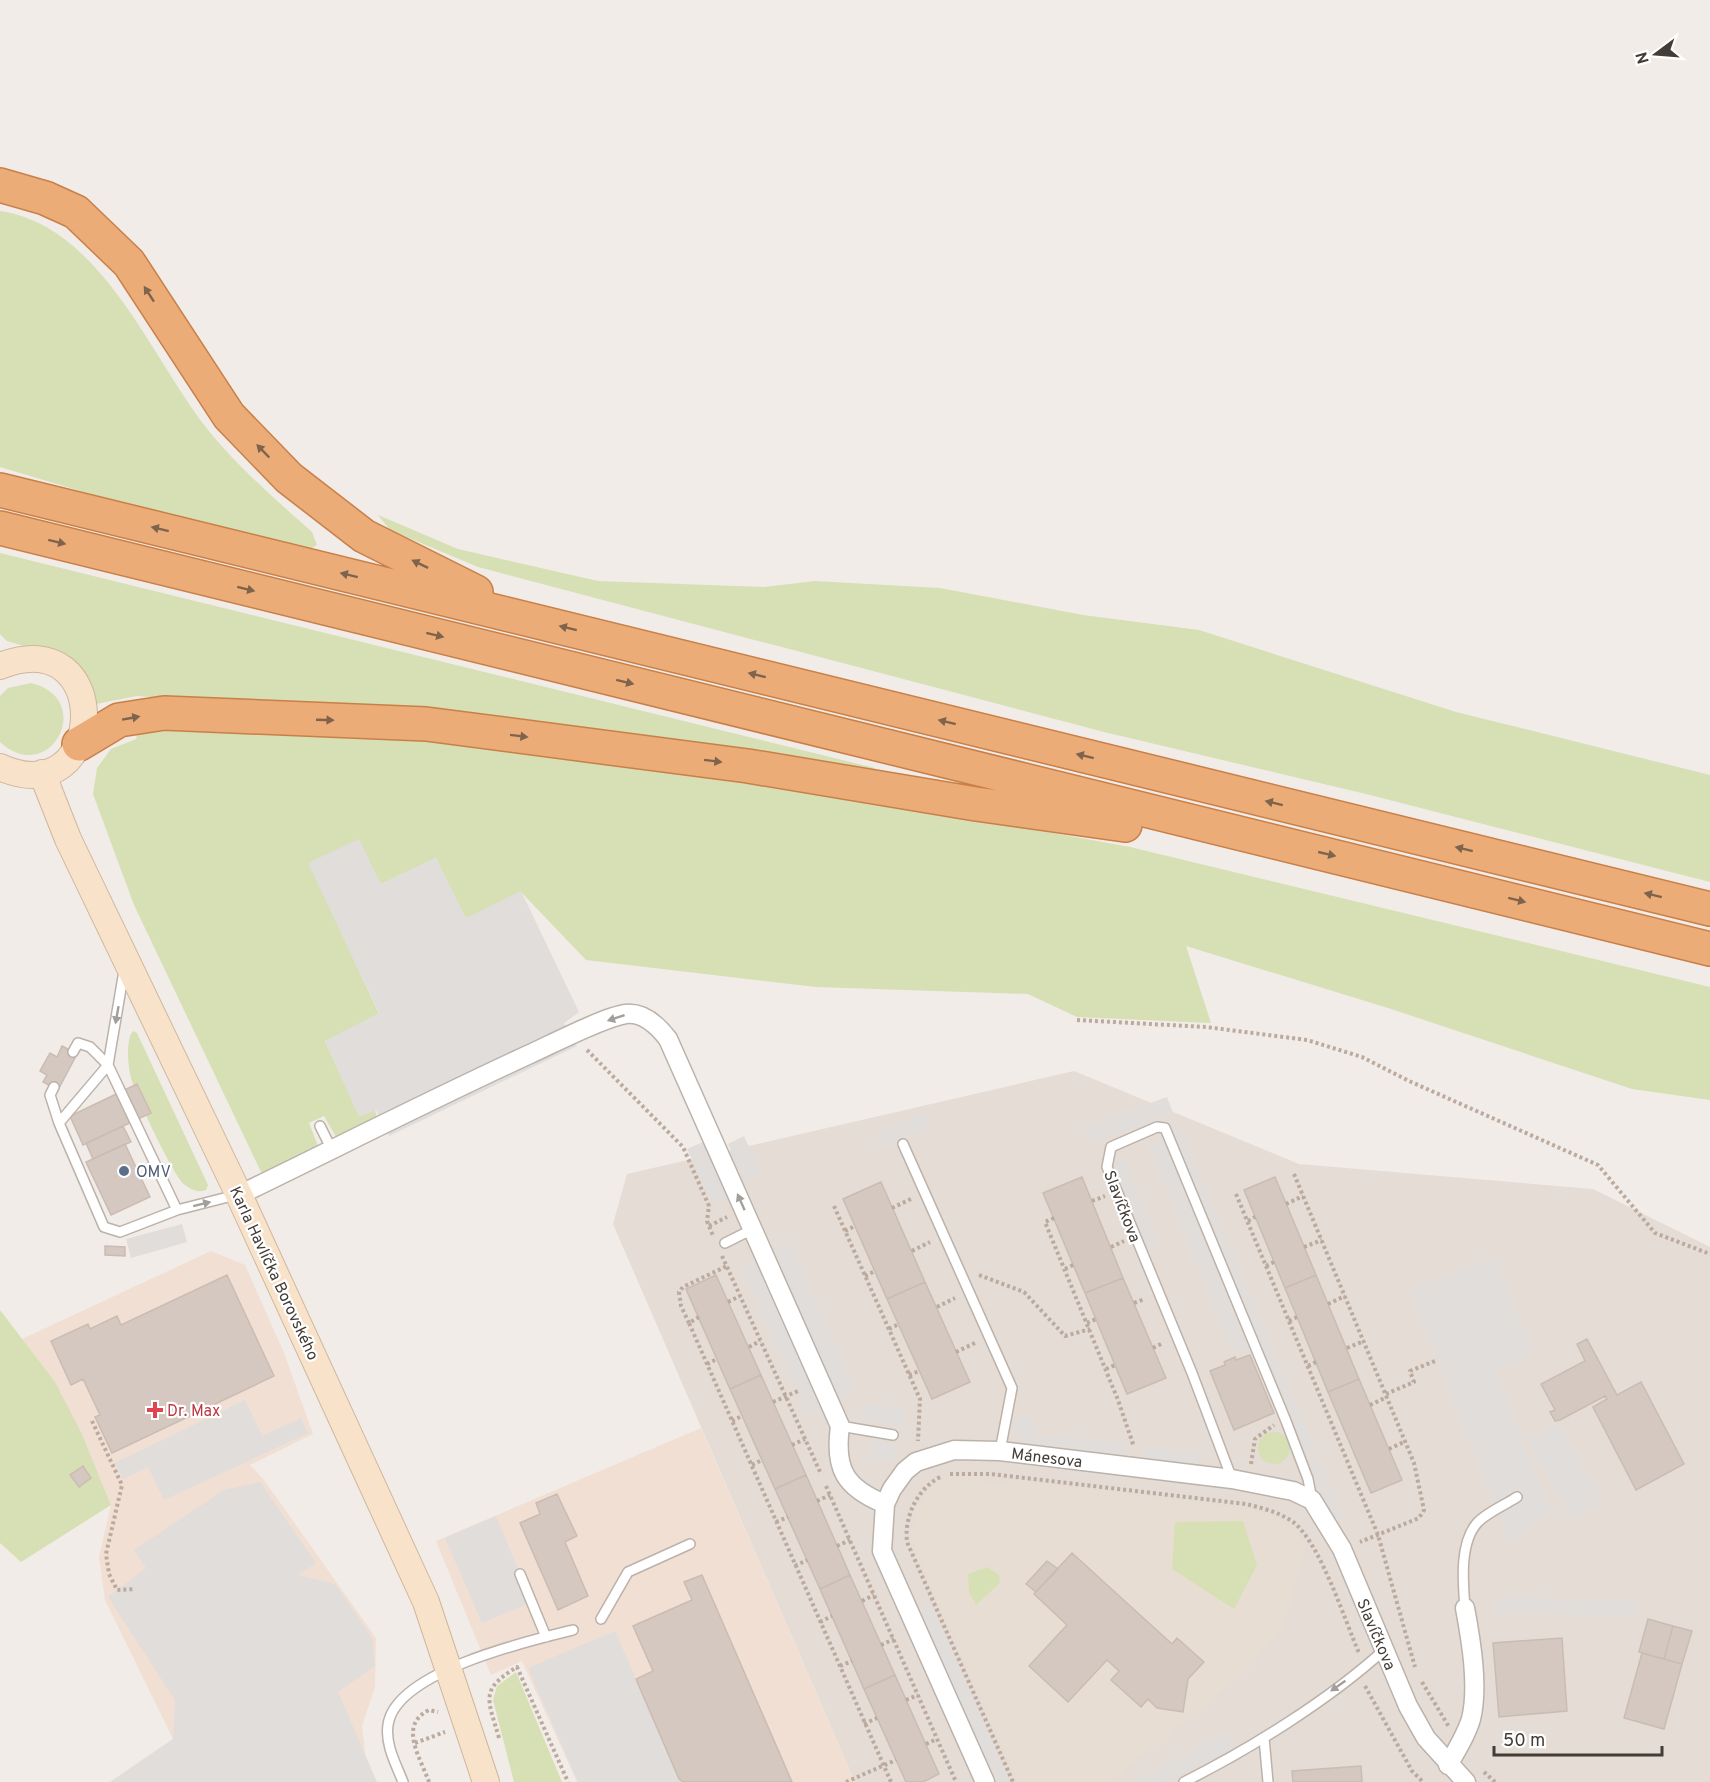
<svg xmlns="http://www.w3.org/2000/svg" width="1710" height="1782" viewBox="0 0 1710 1782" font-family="Overpass,sans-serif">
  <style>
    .residential { fill: #e4dcd5 }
    .commercial { fill: #f1dfd4 }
    .education { fill: #e8ddd2 }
    .green { fill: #d6e0b4 }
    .parking { fill: #e0dddb }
    .building { fill: #d4c8c0; stroke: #cbbcb2; stroke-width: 1.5 }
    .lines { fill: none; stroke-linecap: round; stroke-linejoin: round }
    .lane-casing { stroke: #bbb2aa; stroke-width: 12 }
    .street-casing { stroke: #bbb2aa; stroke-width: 21 }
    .secondary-casing { stroke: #ceb79d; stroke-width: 28 }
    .highway-casing { stroke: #c97f48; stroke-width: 36 }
    .path { stroke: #bbaa9d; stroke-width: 4; stroke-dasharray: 3 3; stroke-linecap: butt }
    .lane { stroke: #fff; stroke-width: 9 }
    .street { stroke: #fff; stroke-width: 18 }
    .secondary { stroke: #f8e3ca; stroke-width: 26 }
    .highway { stroke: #ecac77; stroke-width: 33 }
    .oneway { fill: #7e634d }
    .oneway2 { fill: #a19e9b }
    .service-dot { fill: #5c6f8a; stroke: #fff; stroke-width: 2 }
    .health-dot { fill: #e0444e; stroke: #fff; stroke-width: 2 }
    .labels { text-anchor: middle; stroke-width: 4.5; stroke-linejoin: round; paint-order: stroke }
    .service-label { font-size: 16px; fill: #4e5e75; stroke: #fff; text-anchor: start }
    .street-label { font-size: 16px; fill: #433c37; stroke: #fff }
    .health-label { font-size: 16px; fill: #be3a42; stroke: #fff; text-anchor: start }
  </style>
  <rect width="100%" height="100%" fill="#f1ece7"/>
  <!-- residential -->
  <path class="residential" d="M1074 1071 1299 1164 1593 1189 1710 1247V1782H855L613 1224 627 1174Z"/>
  <!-- commercial -->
  <path class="commercial" d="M211 1251 245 1265 284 1353 313 1434 250 1465 264 1480 376 1638 375 1687 362 1726 365 1753 110 1782 173 1739 105 1600 99 1557 111 1505 82 1434 22 1339Z
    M701 1428 855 1782H577L522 1661 491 1675 436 1541Z"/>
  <!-- education -->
  <path class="education" d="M953 1476H976L990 1485 1002 1486 1008 1480 1246 1509 1274 1516 1296 1530 1306 1544 1284 1626 1242 1675 1110 1782H1019L916 1552 912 1537 916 1510 923 1498 942 1479Z"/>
  <!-- green -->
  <path class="green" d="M0 211C102 226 150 357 208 430 239 468 276 500 312 532L317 545 310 549 87 493 0 467Z
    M378 515 458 549 598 581 764 587 815 581 940 588 1083 615 1199 630 1456 712 1710 775V882L1366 794 1104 732 478 567 390 530Z
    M0 553 875 768 871 775 370 714 137 696 96 704 90 684 44 652 7 641 0 634Z
    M31 683C97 699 50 788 0 742V696L8 688Z
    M218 729 485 743 905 806 1130 847 1710 987V1100L1632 1089 1388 1008 1186 946 1211 1023 1077 1017 1028 994 816 987 586 960 521 892 465 919 436 858 381 884 309 863 379 1014 325 1041 359 1116 375 1110 377 1117 336 1137 324 1116 309 1123 318 1146 262 1174 134 905 93 794 97 768 111 749 136 739 138 732Z
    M133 1031 137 1033 208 1185 206 1190C198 1193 192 1190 185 1185 173 1176 137 1098 132 1081 128 1069 125 1041 133 1031Z
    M0 1310 55 1382 82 1434 111 1505 21 1562 0 1543Z
    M1258 1448a16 16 0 1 1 32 0a16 16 0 1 1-32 0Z
    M1243 1521 1257 1565 1234 1609 1172 1569 1175 1522Z
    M987 1567 999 1575 1000 1583 976 1605 969 1592 968 1574Z
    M516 1672 562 1782H514L493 1700 497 1686Z"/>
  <!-- parking -->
  <path class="parking" d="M359 839 381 884 436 858 466 918 521 891 579 1012 564 1023 577 1046 389 1136 376 1110 359 1117 325 1041 379 1013 308 863Z
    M1167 1097 1173 1113 1090 1143 1085 1127Z
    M923 1112 930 1127 882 1149 875 1134Z
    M1179 1127 1316 1450 1306 1454 1171 1131Z
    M744 1136 761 1174 745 1181 728 1144Z
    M1163 1138 1250 1354V1355L1230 1345 1150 1147Z
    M703 1142 729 1197 713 1204 687 1149Z
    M1122 1156 1156 1239 1147 1255 1112 1171Z
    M182 1224 187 1242 131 1258 126 1239Z
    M790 1243 856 1391 807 1413 741 1266Z
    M1495 1258 1533 1354 1481 1374 1495 1370 1552 1513 1536 1519 1524 1537 1510 1543 1410 1289Z
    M245 1400 262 1436 301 1418 308 1433 164 1500 148 1467 123 1479 115 1463Z
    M863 1403 905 1409 903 1426 861 1420Z
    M1029 1412 1039 1435 1127 1443 1125 1461 1026 1450 1013 1420Z
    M1560 1423 1602 1501 1571 1518 1528 1440Z
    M870 1441 895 1445 893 1462 868 1458Z
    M1143 1446 1199 1454 1197 1470 1141 1463Z
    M1318 1457 1344 1518 1331 1525 1305 1463Z
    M260 1482 316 1563 298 1575 335 1584 372 1638 375 1666 338 1692 377 1782H110L173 1739 175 1700 108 1597 146 1568 134 1550 224 1490Z
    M496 1516 532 1602 482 1623 445 1538Z
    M1514 1598 1633 1601 1636 1615 1630 1617 1525 1613 1499 1615 1494 1601Z
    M930 1603 1010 1782H992L915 1610Z
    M615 1631 679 1778 683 1782H578L528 1668Z
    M1222 1735 1236 1747 1167 1782H1132Z"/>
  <!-- building -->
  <path class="building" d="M62 1046 77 1054 58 1090 43 1082 47 1075 40 1071 50 1053 57 1057Z
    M137 1084 151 1113 83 1145 70 1116Z
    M123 1126 131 1142 93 1159 86 1143Z
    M125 1144 150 1197 111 1215 86 1162Z
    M1082 1177 1123 1278 1085 1293 1043 1193Z
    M1275 1177 1316 1275 1285 1288 1244 1190Z
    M881 1182 925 1282 887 1299 843 1199Z
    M105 1246 125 1247V1256L105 1255Z
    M227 1275 274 1376 112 1453 95 1417 100 1415 83 1379 71 1385 51 1341 88 1324 90 1329 117 1316 121 1325Z
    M716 1275 761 1375 730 1389 686 1289Z
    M1316 1275 1359 1379 1328 1392 1285 1288Z
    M1123 1278 1166 1378 1127 1394 1085 1293Z
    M925 1282 970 1382 932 1399 887 1299Z
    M1587 1339 1617 1395 1641 1382 1684 1464 1636 1490 1593 1407 1607 1399 1605 1396 1560 1420 1555 1421 1550 1412 1555 1410 1541 1384 1585 1361 1577 1344Z
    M1250 1355 1274 1413 1234 1430 1210 1371 1225 1365 1224 1362 1235 1357 1236 1360Z
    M761 1375 806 1475 775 1489 730 1389Z
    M1359 1379 1402 1480 1371 1493 1328 1392Z
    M83 1466 91 1478 79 1487 70 1475Z
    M806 1475 850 1575 820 1589 775 1489Z
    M557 1494 577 1536 565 1542 588 1596 558 1610 520 1523 540 1514 536 1503Z
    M1072 1553 1172 1644 1177 1638 1204 1662 1188 1679 1183 1712 1157 1708 1148 1699 1141 1707 1111 1680 1119 1671 1107 1660 1068 1702 1029 1666 1067 1625 1034 1594Z
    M1047 1561 1058 1569 1036 1592 1026 1584Z
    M702 1575 792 1782H683L679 1779 636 1679 653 1671 633 1626 692 1600 684 1582Z
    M850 1575 895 1675 864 1689 820 1589Z
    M1648 1619 1673 1626 1664 1659 1639 1652Z
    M1673 1626 1692 1631 1682 1664 1664 1659Z
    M1562 1638 1567 1711 1499 1717 1493 1643Z
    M1642 1653 1682 1664 1664 1729 1624 1718Z
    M895 1675 939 1774 923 1782H906L864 1689Z
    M1361 1766 1362 1782H1293L1292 1771Z"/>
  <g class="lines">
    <!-- lane casing -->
    <g class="lane-casing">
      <path id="lane" d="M124 971 108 1065 177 1210 236 1195
        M73 1052 78 1043 90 1047 108 1065 59 1123 104 1227 120 1232 177 1210
        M54 1087 50 1095 59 1123
        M320 1126 332 1150
        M903 1144 1012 1388 1000 1451
        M725 1243 753 1229
        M840 1426 893 1435
        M1232 1479 1192 1373 1107 1167 1111 1147 1157 1127 1165 1128 1286 1421 1308 1479 1312 1500
        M520 1574 546 1637
        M1465 1608C1463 1583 1459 1542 1478 1522 1488 1512 1505 1505 1517 1497
        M601 1619 628 1572 690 1544
        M1264 1738 1268 1782
        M403 1782C396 1764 385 1745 388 1725 395 1672 528 1641 573 1630
        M1184 1782C1250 1749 1329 1700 1384 1650"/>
    </g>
    <!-- street casing -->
    <g class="street-casing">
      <path id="street" d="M239 1195C336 1148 432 1099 530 1054 552 1044 604 1017 626 1014 644 1012 658 1026 668 1039L840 1426C834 1469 845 1488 885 1504
        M1448 1765C1457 1750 1466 1735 1471 1719 1479 1687 1471 1640 1465 1608
        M985 1782 882 1551 885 1504 892 1489 905 1471 916 1462 954 1450 1000 1451 1232 1479 1293 1491 1312 1500 1342 1549 1408 1706 1426 1738 1466 1782"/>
    </g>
    <!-- secondary casing -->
    <g class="secondary-casing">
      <path id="secondary" d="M0 666C116 620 108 816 0 767
        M42 773 68 839 239 1195 426 1602 486 1782"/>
    </g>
    <!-- highway casing -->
    <g class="highway-casing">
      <path id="highway" d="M0 185 45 198 76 212 129 263 229 416 289 478 364 536 476 592
        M0 490 1710 909
        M0 528 1710 949
        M79 744 119 720 164 713 426 724 748 766 976 804 1125 825"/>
    </g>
    <!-- path -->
    <path class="path" d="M1077 1020 1206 1027 1307 1040 1362 1057 1409 1081 1598 1165 1655 1233 1710 1254
      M587 1050 683 1147 709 1206 707 1221 713 1236
      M1294 1174 1414 1463 1424 1510 1419 1518 1360 1542
      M1236 1194 1378 1535 1415 1667
      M1092 1201 1105 1196
      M1286 1204 1303 1196
      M834 1206 920 1399 918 1441
      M892 1208 911 1199
      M1054 1218 1045 1222 1118 1400 1134 1447
      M1248 1221 1255 1217
      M709 1226 727 1217
      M845 1231 855 1226
      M1111 1247 1124 1241
      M1304 1247 1322 1240
      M912 1251 930 1242
      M722 1256 821 1474
      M1266 1266 1274 1262
      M1065 1269 1073 1265
      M979 1275 1024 1292 1065 1336 1090 1329
      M865 1276 875 1271
      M728 1302 740 1296
      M1134 1303 1145 1299
      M1328 1304 1345 1296
      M937 1307 955 1298
      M699 1317 689 1323 891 1782
      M1289 1321 1297 1317
      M689 1323 681 1306 679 1292 683 1287 727 1266
      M1087 1323 1096 1319
      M889 1329 899 1324
      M749 1347 760 1341
      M1153 1348 1163 1343
      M1347 1348 1364 1341
      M956 1352 975 1343
      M707 1364 717 1359
      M1308 1366 1316 1362
      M1106 1369 1115 1365
      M909 1375 919 1371
      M1386 1394 1414 1382 1410 1371 1435 1361
      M773 1402 798 1391
      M1370 1405 1387 1397
      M92 1421 122 1485 106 1554 109 1574 117 1590 135 1589
      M732 1421 742 1416
      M792 1445 805 1439
      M1389 1449 1406 1441
      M1251 1464 1255 1439 1274 1425
      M752 1465 762 1460
      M950 1474H991L1246 1504C1262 1508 1279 1512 1293 1522 1320 1542 1345 1621 1359 1653
      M940 1477C917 1489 904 1517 907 1542L1013 1782
      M826 1486 956 1782
      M817 1501 830 1495
      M776 1522 788 1517
      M837 1546 850 1540
      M795 1566 807 1560
      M862 1601 874 1595
      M820 1622 832 1616
      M881 1645 894 1639
      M840 1666 852 1661
      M1422 1682 1449 1727
      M1365 1686 1412 1771 1423 1782
      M906 1700 918 1695
      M864 1724 877 1718
      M499 1738C488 1699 479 1690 517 1667L568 1782
      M415 1743 445 1732
      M926 1744 937 1739
      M1484 1772 1495 1782
      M429 1782C420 1757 398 1725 429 1710L438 1712
      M846 1782 896 1760"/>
    <!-- lane -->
    <use href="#lane" class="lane"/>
    <!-- street -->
    <use href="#street" class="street"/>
    <!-- secondary -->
    <use href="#secondary" class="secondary"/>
    <!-- highway -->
    <use href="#highway" class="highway"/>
  </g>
  <!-- one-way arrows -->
  <defs><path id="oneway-solid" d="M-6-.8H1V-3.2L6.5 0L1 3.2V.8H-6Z" transform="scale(1.5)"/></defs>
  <g class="oneway">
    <use href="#oneway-solid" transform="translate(149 294) rotate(-123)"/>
    <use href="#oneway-solid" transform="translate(263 451) rotate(-134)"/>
    <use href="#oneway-solid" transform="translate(160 529) rotate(-166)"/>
    <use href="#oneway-solid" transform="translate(57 542) rotate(14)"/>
    <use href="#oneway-solid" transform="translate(420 564) rotate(-154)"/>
    <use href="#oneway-solid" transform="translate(349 575) rotate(-166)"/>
    <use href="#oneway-solid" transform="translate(246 589) rotate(14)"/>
    <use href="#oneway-solid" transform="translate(568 628) rotate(-166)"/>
    <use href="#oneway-solid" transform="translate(435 635) rotate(14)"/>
    <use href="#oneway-solid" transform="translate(757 675) rotate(-166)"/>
    <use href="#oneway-solid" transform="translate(625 682) rotate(14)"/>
    <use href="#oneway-solid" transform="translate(131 718) rotate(-10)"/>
    <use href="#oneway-solid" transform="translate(325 720) rotate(2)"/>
    <use href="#oneway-solid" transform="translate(947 722) rotate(-166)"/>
    <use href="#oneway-solid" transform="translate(519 736) rotate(7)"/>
    <use href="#oneway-solid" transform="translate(1085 756) rotate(-166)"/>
    <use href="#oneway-solid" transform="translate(713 761) rotate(7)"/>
    <use href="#oneway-solid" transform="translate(1274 803) rotate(-166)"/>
    <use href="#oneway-solid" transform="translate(1464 849) rotate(-166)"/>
    <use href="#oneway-solid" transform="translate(1327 854) rotate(13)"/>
    <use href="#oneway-solid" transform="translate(1653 895) rotate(-166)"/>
    <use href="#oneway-solid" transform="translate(1517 900) rotate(14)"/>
  </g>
  <g class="oneway2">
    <use href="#oneway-solid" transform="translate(117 1015) rotate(100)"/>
    <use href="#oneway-solid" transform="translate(616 1018) rotate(162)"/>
    <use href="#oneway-solid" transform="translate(741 1202) rotate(-114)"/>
    <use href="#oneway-solid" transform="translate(202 1204) rotate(-14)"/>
    <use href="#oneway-solid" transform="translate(1338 1686) rotate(145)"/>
  </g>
  <!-- markers -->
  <circle class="service-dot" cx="124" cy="1171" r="6"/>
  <path class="health-dot" d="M152 1401h6v6h6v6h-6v6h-6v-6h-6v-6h6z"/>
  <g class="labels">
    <!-- service labels -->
    <g class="service-label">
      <text x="136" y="1177">OMV</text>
    </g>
    <!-- street labels -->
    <g class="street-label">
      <text transform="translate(1123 1206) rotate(69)" y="6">Slavíčkova</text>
      <text transform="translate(275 1273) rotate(65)" y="6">Karla Havlíčka Borovského</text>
      <text transform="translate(1047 1457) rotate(7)" y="6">Mánesova</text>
      <text transform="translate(1377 1634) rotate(67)" y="6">Slavíčkova</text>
    </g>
    <!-- health labels -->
    <g class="health-label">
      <text x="167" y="1416">Dr. Max</text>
    </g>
  </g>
  <!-- north arrow -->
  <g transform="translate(1656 54) rotate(254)" stroke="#ffffff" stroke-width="4.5" paint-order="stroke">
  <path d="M0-4.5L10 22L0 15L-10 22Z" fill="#433c37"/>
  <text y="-9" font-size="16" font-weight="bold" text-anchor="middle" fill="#433c37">N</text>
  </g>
  <!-- scale -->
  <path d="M1494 1746v9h168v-9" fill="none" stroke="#433c37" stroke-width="3"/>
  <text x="1503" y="1746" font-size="18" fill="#433c37" stroke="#ffffff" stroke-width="4.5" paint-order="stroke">50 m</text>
</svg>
